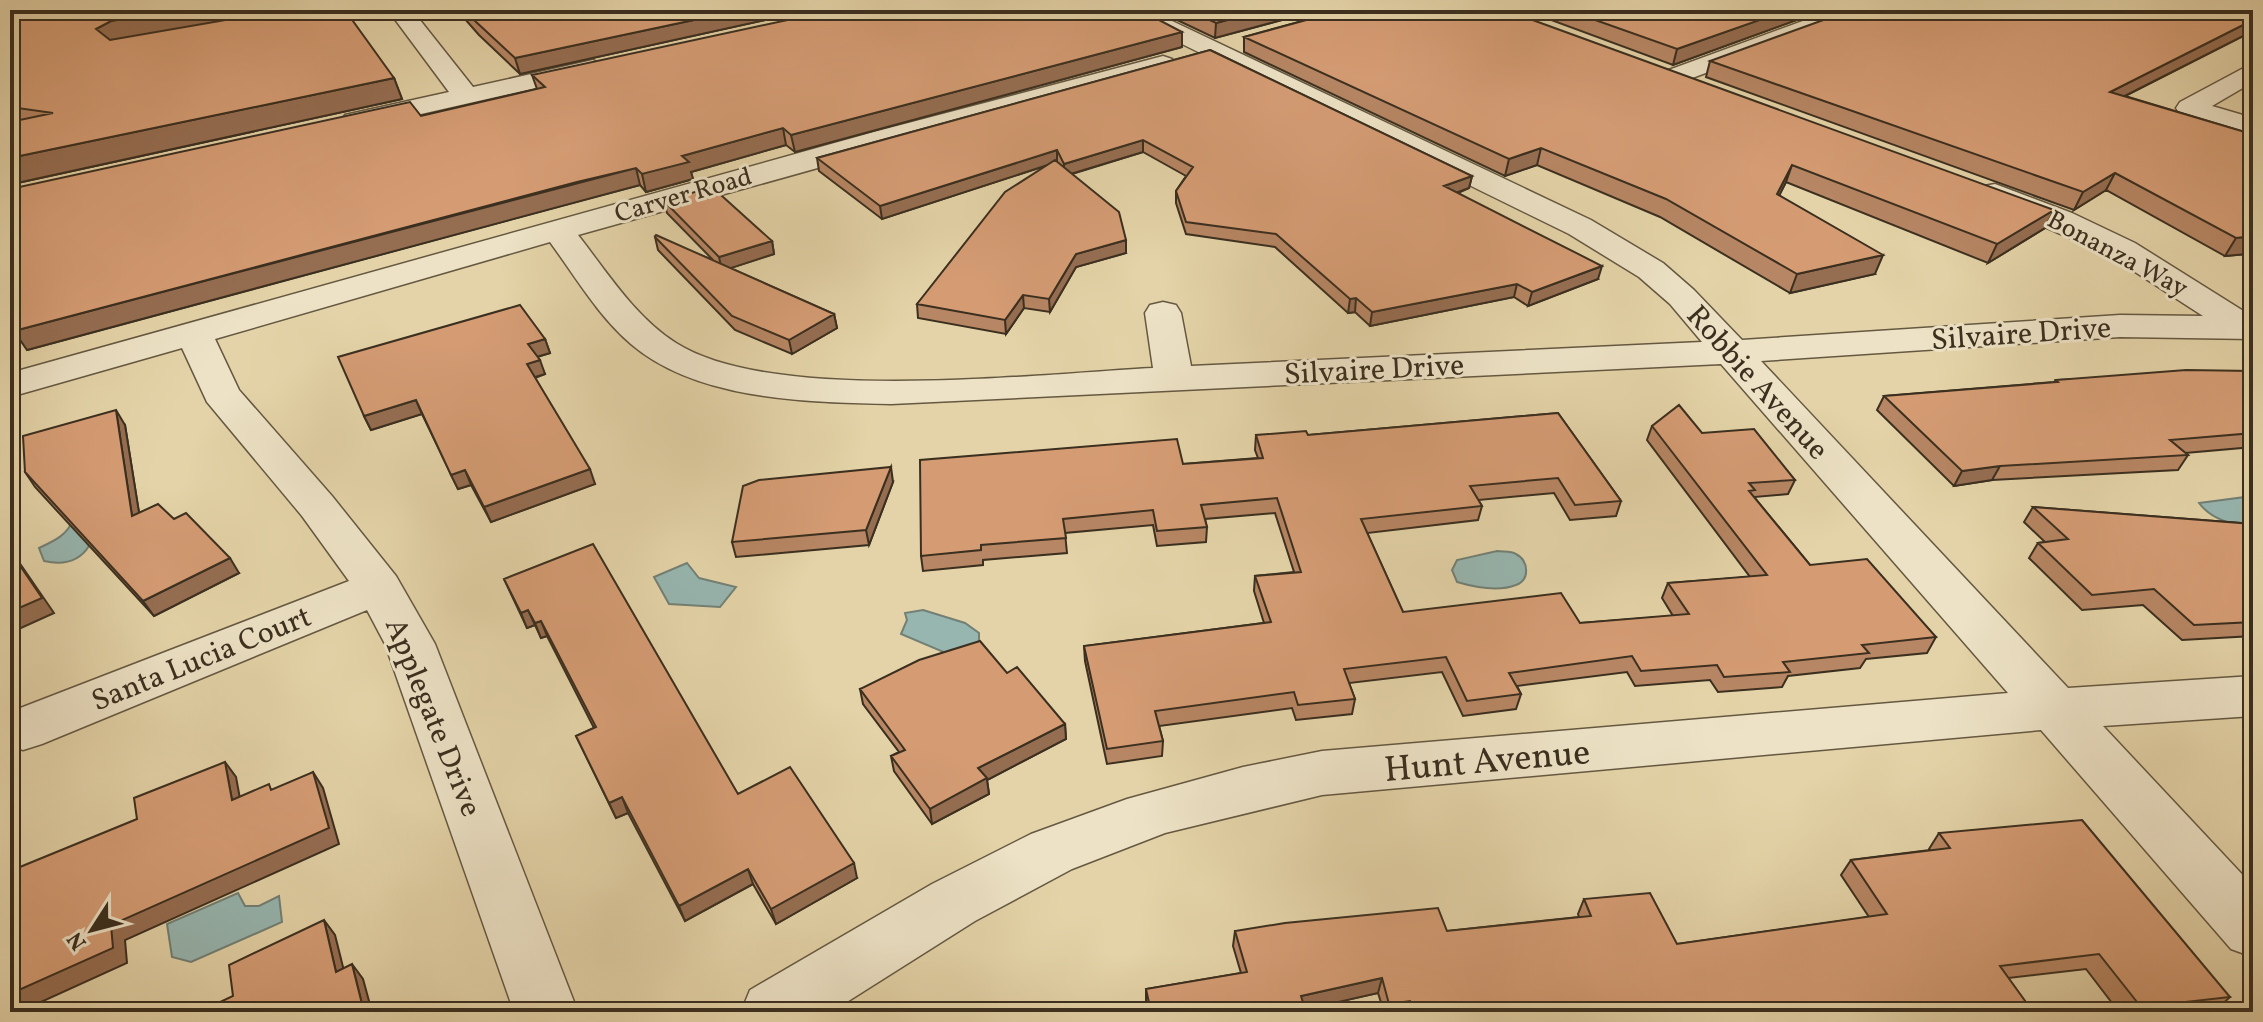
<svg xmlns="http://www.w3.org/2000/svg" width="2263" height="1022" viewBox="0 0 2263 1022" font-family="Vollkorn,serif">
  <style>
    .water { fill: #97b6b0; stroke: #728076; stroke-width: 2 }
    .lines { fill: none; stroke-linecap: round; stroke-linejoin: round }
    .minor-casing { stroke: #655841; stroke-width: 3 }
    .minor { fill: #ede2c6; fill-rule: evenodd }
    .wall { fill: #b78664; stroke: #3b2f1f; stroke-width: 2 }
    .shaded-wall { fill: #956d51; stroke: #3b2f1f; stroke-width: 2 }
    .building { fill: #d59c74; stroke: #3b2f1f; stroke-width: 2 }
    .labels { text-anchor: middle; stroke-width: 6; stroke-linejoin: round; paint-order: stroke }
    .far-street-label { font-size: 26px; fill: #3b2f1f; stroke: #ede2c6 }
    .street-label { font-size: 30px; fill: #3b2f1f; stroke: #ede2c6 }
    .near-street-label { font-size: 36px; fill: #3b2f1f; stroke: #ede2c6 }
  </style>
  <rect width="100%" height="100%" fill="#e4d3a8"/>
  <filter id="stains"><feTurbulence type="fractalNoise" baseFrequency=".0025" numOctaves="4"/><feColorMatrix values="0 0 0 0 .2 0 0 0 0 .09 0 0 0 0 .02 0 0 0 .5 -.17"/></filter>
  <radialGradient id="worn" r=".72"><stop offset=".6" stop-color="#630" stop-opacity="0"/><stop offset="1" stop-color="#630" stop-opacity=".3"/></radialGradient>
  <!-- water -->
  <path class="water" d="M2253 496V524C2234 527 2211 519 2199 503Z
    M73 519 89 546C79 562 62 565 44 561L39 548C54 541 68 535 73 519Z
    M1497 551C1504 552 1511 551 1516 554 1529 561 1530 580 1516 585 1498 592 1474 587 1457 582L1452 570 1457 560Z
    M687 563 699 578 736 587 720 607 669 604 654 577Z
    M923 610 965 623 979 633V642L948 654 901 634 907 620 905 613Z
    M238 893 245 906H259L279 896 282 922 191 962 172 957 167 924Z"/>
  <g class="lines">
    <!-- minor casing -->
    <g class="minor-casing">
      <path id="minor" d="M388 10H412L473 87 593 60 606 68 602 73 355 129 345 127 341 121 345 115 449 92Z
        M1119 10H1149L1591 220 1663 263 1694 290 1742 340 2120 315 2203 316 2112 257 1984 200 1980 193 1984 186 1995 184 2072 213 2135 243 2253 317V339L2120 337 1761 361 2068 688 2253 676V716L2103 726 2253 886V957L2231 949 2041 730 1322 795 1165 833 1072 869 975 921 831 1012H741L750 990 932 884 1031 834 1127 799 1243 767 1322 751 2008 693 1721 364 891 404C808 402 698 401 631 344 598 316 575 276 550 242L215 339 239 390 332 496 396 576 435 644 578 1012H514L385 644 367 610 42 744 23 750 10 745V712L349 581 302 516 207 402 182 348 10 397V373L874 132 1163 56 1172 59 1176 64 1172 69 578 235C607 272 635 317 676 343 774 405 1035 374 1153 368L1145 313 1150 305 1163 302 1176 305 1181 313 1191 366 1702 342 1670 304 1639 277 1569 234 1123 15Z
        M1833 10H1867L1863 15 1684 81H1666L1662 76 1666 71Z
        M2253 63V82L2212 106 2253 118V135L2180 114 2176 108 2180 102Z"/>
    </g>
    <!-- minor -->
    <use href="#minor" class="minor"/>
  </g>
  <!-- wall -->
  <path class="wall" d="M10 10 394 78 402 99 17 183 10 172Z
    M457 10H811L520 74 479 35Z
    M1156 10H1319L1215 38Z
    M1343 10 2045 228 1988 263 1786 182 1779 195 1875 274 1790 293 1660 217 1537 165 1505 176 1244 52V37Z
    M1524 10H1824L1673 65Z
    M2253 31 2125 96 2248 133 2253 131V257L2247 254 2225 256 2106 190 2074 210 1706 77 1710 61Z
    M1182 47 795 152 786 145 691 172 693 179 646 192 640 185 583 200 27 350 421 116 537 89 532 75Z
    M1210 50 1472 176 1469 188 1458 193 1598 279 1528 306 1514 297 1370 326 1355 312 1348 313 1275 247 1186 234 1176 203V191L1186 176 1143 152 1072 174 1126 253 1076 267 1050 312 1024 308 1006 334 918 318 917 304 1045 166 882 219 819 171 817 158Z
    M664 201 772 241 774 254 730 268 834 314 837 328 792 354 735 330 658 250 655 237 713 260 667 213Z
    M545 339 550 353 537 357 545 374 535 378 595 484 491 522 471 485 458 489 422 414 371 430 364 416Z
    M2253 371V447L2185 453 2188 455 2178 470 1992 480 1954 486 1877 410 1884 396 2054 382 2056 380Z
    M1558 413 1621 501 1616 516 1570 520 1554 493 1478 500 1482 506 1478 520 1367 533 1403 612 1580 623 1673 616 1662 598 1668 583 1750 577 1647 440 1652 426 1702 433 1795 480 1788 494 1754 497 1810 565 1936 637 1927 653 1866 659 1860 668 1788 676 1782 687 1718 692 1710 680 1635 686 1627 672 1517 686 1521 694 1516 709 1463 716 1442 672 1349 683 1355 699 1352 714 1296 720 1292 708 1159 726 1163 741 1162 756 1107 764 1085 661 1084 646 1264 623 1254 591 1255 576 1294 572 1275 513 1205 519 1207 527 1206 542 1157 546 1153 525 1065 533 1067 553 983 560V565L923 571 921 556 1183 464 1258 458 1255 450 1256 435H1308Z
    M125 425 139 513 174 519 239 573 154 616 35 487 25 472Z
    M893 482 869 545 736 557 732 542Z
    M2033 507 2253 524V636L2182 640 2143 605 2082 610 2029 558 2038 543 2045 542 2024 522Z
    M504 579 738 794 857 878 776 924 753 884 685 921 628 813 616 818 576 736 594 728 547 636 541 638 535 625 527 628Z
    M1007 673 1065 724 1066 739 987 780 989 794 932 824 894 771 891 756 899 752 863 704 860 689Z
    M1939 833 2230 997 2214 1012H2119L2086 969 2008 978 2033 1012H1384L1378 993 1305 1009 1306 1012H1148L1146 1004V989L1241 973 1233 946 1235 931H1447L1579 917 1578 914 1584 899 1677 944 1869 917 1841 875 1851 860 1930 850 1929 849Z"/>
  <!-- shaded-wall -->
  <path class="shaded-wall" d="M172 10H294L107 50 96 29 111 21Z
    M741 10H811L520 74 515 58Z
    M1265 10H1319L1215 38 1216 23Z
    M1788 10H1824L1673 65 1677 49Z
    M2253 20V31L2101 108 2110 92Z
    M1182 32V47L795 152 791 135Z
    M394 78 402 99 17 183 10 172V158Z
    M783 128 786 145 691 172 693 179 646 192 642 174 682 156Z
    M1143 140V152L1064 176V164Z
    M1541 148 1537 165 1505 176 1509 159Z
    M1057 150V162L882 219 880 206Z
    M1792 165 1786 182 1771 212 1777 194Z
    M636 168 640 185 27 350 14 331Z
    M2115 173 2106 190 2074 210 2083 192Z
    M1472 176 1469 188 1442 198 1444 186Z
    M2054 210 2045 228 1988 263 1997 244Z
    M2253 236V244L2247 254 2225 256 2236 238Z
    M1126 240V253L1076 267 1050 312 1049 299 1076 254Z
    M772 241 774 254 722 271 719 257Z
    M1883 255 1875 274 1790 293 1797 274Z
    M1602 266 1598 279 1528 306 1532 292Z
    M1517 284 1514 297 1370 326 1372 312Z
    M1023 295 1024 308 1006 334 1005 320Z
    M1356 298 1355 312 1348 313 1350 299Z
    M834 314 837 328 792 354 789 340Z
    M545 339 550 353 533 358 528 344Z
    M540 360 545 374 532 378 527 364Z
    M416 400 422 414 371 430 364 416Z
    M116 410 125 425 142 531 132 516Z
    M2000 466 1992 480 1954 486 1962 471Z
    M891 467 893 482 869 545 866 530Z
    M590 469 595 484 491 522 484 507Z
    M465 470 471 485 458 489 451 475Z
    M10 549 54 613 10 633Z
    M230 558 239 573 154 616 143 601Z
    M528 610 535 625 527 628 521 613Z
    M541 621 547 636 541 638 535 623Z
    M1065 724 1066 739 987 780 989 794 932 824 930 809 978 768Z
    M225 762 236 777 243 815 232 800Z
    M313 772 323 788 339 844 125 940 127 963 19 1012H10V994L111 925Z
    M622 797 628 813 616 818 609 803Z
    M854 863 857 878 776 924 771 909Z
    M748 869 753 884 685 921 679 906Z
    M324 920 335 935 348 987 336 972Z
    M352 964 363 979 372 1012H364Z
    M1382 978 1378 993 1299 1011 1301 996Z"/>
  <!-- building -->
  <path class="building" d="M10 10H172L111 21 96 29 110 40 284 10H345L394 78 10 158V122L53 113 10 107Z
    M465 10H741L515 58 474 20Z
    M834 10H1140L1182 32 791 135 783 128 682 156 689 162 642 174 636 168 577 182 14 331 10 239V189L410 102 421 116 545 87 532 75Z
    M1188 10H1265L1216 23Z
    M1343 10H1505L2054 210 1997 244 1792 165 1777 194 1883 255 1797 274 1666 199 1541 148 1509 159 1244 37Z
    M1567 10H1788L1677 49Z
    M1851 10H2253V20L2110 92 2248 133 2253 131V236L2236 238 2115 173 2083 192 1710 61Z
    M1210 50 1472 176 1444 186 1602 266 1532 292 1517 284 1372 312 1356 298 1350 299 1276 234 1186 222 1176 191 1193 167 1143 140 1064 164 1057 150 880 206 817 158Z
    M1055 160 1119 212 1126 240 1076 254 1049 299 1023 295 1005 320 917 304 1005 192Z
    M712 187 772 241 719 257 664 201Z
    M656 235 834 314 789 340 732 316 655 237Z
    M520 305 545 339 528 344 540 360 527 364 590 469 484 507 465 470 451 475 416 400 364 416 338 357Z
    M2186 370 2253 371V433L2170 440 2188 455 2000 466 1962 471 1884 396 2058 382 2056 380Z
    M1679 405 1702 433 1754 429 1795 480 1749 483 1755 490 1749 491 1810 565 1867 559 1936 637 1862 645 1869 653 1783 662 1790 672 1724 677 1717 665 1641 671 1632 656 1509 673 1521 694 1467 701 1446 657 1344 669 1355 699 1298 705 1294 692 1155 711 1163 741 1107 749 1084 646 1271 622 1255 576 1301 572 1277 498 1201 505 1207 527 1157 531 1153 510 1063 519 1066 538 981 545V550L921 556 920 460 1177 439 1183 464 1263 458 1256 435 1306 431 1308 435 1558 413 1621 501 1575 505 1558 478 1470 486 1482 506 1361 519 1403 612 1561 593 1580 623 1689 614 1668 583 1767 575 1652 426Z
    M116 410 132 516 158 504 174 519 186 513 230 558 143 601 25 472 23 436Z
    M891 467 866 530 732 542 743 486 759 480Z
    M2033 507 2253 524V622L2194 625 2154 589 2092 595 2038 543 2068 539Z
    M593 544 738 794 790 767 854 863 771 909 748 869 679 906 622 797 609 803 576 736 596 727 541 621 535 623 528 610 521 613 504 579Z
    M10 551 42 598 10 612Z
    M980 641 1007 673 1017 667 1065 724 978 768 987 778 930 809 891 756 905 750 860 689 919 660Z
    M225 762 232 800 269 784 271 790 313 772 329 828 111 925 113 948 10 994V914L15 912V869L137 819 134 798Z
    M2082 820 2230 997 2141 1007 2099 954 2000 966 2033 1012H1413L1410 1001 1389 1004 1382 978 1301 996 1306 1012H1151L1146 989 1247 972 1235 931 1285 923 1438 908 1447 931 1591 916 1584 899 1650 893 1677 944 1887 914 1851 860 1950 848 1939 833Z
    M324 920 336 972 352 964 364 1012H199L233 996 229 965Z"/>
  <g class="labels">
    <!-- far-street labels -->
    <g class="far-street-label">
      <text transform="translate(683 194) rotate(-16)" y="9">Carver Road</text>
      <text transform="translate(2118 253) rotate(28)" y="9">Bonanza Way</text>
    </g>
    <!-- street labels -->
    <g class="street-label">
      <text transform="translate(2021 333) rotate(-4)" y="10">Silvaire Drive</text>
      <text transform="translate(1374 369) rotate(-3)" y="10">Silvaire Drive</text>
      <text transform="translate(1758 382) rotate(48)" y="10">Robbie Avenue</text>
      <text transform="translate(201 658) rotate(-22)" y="10">Santa Lucia Court</text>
      <text transform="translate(434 717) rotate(68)" y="10">Applegate Drive</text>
    </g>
    <!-- near-street labels -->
    <g class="near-street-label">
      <text transform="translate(1487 759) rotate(-5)" y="13">Hunt Avenue</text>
    </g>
  </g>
  <!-- margin -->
  <rect width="2263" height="1022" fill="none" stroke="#e4d3a8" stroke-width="40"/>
  <rect x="12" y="12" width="2239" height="998" fill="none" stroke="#3b2f1f" stroke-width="4"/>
  <rect x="20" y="20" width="2223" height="982" fill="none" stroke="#3b2f1f" stroke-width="2"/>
  <!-- north arrow -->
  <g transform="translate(92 930) rotate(234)" stroke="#ede2c6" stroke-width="6" paint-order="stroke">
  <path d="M0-6L14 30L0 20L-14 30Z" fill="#3b2f1f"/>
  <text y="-12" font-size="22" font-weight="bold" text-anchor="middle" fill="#3b2f1f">N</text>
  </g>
  <rect width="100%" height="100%" filter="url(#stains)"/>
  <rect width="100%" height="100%" fill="url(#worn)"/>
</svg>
